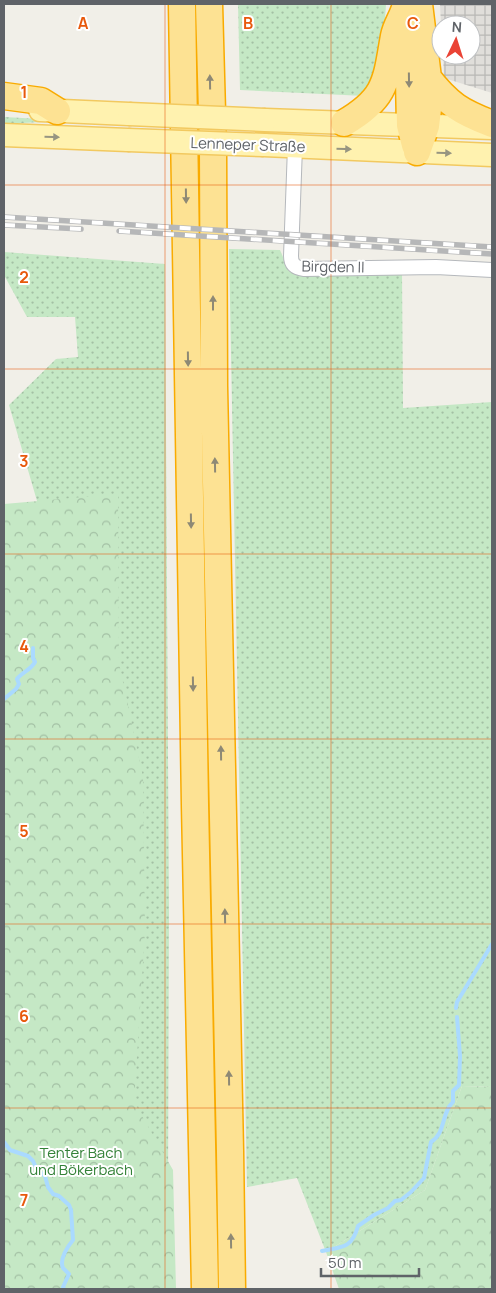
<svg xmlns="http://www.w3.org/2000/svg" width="496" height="1293" viewBox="0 0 496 1293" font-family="Manrope,sans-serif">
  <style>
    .industrial { fill: url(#industrial-grid) }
    .grass { fill: url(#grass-dots) }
    .forest { fill: url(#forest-crowns) }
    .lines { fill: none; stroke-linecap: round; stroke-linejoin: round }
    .stream { stroke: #aadaff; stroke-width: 4 }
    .street-casing { stroke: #b5b8bc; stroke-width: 16 }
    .primary-casing { stroke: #f2c960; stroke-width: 25 }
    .highway-casing { stroke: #f9ab00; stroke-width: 29 }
    .street { stroke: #fff; stroke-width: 14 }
    .primary { stroke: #fff2af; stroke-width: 22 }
    .highway { stroke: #fde293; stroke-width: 26 }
    .rail-casing { stroke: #b6b7b8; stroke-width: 5.5 }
    .rail { stroke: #fff; stroke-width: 4; stroke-dasharray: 11; stroke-linecap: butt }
    .primary-bridge-casing { stroke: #f2c960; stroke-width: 25; stroke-linecap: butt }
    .primary-bridge { stroke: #fff2af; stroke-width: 22 }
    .oneway { fill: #8e8975 }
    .oneway2 { fill: #979581 }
    .grid { fill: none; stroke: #e8590c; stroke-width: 1; stroke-opacity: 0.55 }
    .labels { text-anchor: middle; stroke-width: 4; stroke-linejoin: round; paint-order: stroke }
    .street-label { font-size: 15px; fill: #5f6368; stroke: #fff }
    .park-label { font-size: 15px; fill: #348238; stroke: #fff }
    .grid-label { font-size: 16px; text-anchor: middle; font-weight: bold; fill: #e8590c; stroke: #fff; stroke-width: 4; stroke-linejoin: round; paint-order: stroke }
  </style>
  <defs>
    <pattern id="industrial-grid" width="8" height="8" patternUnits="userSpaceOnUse" patternTransform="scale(1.25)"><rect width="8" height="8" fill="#e0deda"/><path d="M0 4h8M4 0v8" fill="none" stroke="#b9b8b5"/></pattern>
    <pattern id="grass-dots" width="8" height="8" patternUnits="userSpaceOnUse" patternTransform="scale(1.25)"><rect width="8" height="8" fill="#c5e8c5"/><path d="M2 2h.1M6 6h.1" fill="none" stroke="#a3c0a4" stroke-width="1.8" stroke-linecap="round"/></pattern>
    <pattern id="forest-crowns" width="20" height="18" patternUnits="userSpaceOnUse" patternTransform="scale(1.25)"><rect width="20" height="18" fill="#c5e8c5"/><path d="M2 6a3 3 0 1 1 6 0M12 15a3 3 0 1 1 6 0" fill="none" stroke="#a3c0a4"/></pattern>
  </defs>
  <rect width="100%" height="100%" fill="#f1efe8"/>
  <!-- industrial -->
  <path class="industrial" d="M440 4H492V93L444 78 443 55H471V25H441Z"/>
  <!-- grass -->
  <path class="grass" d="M238 4H386L383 51 365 96 240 90Z
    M4 117 41 119V122L4 124Z
    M229 249 280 250 289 271H402L403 408 492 402V1087L462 1086 425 1190 326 1252 297 1178 247 1187Z
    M4 252 165 264 169 914 168 1201 118 1063 37 501 9 405 56 359 78 357 75 317H27L4 275Z"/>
  <!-- forest -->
  <path class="forest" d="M118 494 119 663 143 777 145 931 134 1102 173 1170 176 1289H4V504Z
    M462 1086 492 1087V1289H339L326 1252 425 1190Z"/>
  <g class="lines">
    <!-- stream -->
    <path class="stream" d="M4 699 16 689 19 684 17 679C22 672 31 670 35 662L33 658V648
      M456 1008 457 1002 492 944
      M4 1142 10 1150 28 1156 33 1161 37 1170 45 1176 48 1187 53 1194 59 1196 69 1205 71 1210 73 1240C68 1246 59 1259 63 1268 65 1270 67 1272 69 1274L63 1287 64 1289
      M322 1251C343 1247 352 1248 358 1226L374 1215 388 1208 395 1201 401 1200 411 1192 424 1178 431 1142C446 1133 441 1113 453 1102V1091L459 1085 460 1056 457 1017"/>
    <!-- street casing -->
    <g class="street-casing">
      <path id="street" d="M295 147 291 256C291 265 296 268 304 269L436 267 492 270"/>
    </g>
    <!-- primary casing -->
    <g class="primary-casing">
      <path id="primary" d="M40 110 129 114
        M265 120 492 128
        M4 135 128 140
        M264 145 492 155"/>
    </g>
    <!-- highway casing -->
    <g class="highway-casing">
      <path id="highway" d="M182 4 195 805 205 1289
        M209 4 213 148 214 386 230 1151 232 1289
        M408 34 410 125 415 145
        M428 78C449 105 461 112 492 124
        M4 96 41 101 57 111
        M344 123C387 98 386 81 394 36 396 25 404 15 406 4
        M417 152 426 126 428 109V78L419 4"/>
    </g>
    <!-- street -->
    <use href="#street" class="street"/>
    <!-- primary -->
    <use href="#primary" class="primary"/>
    <!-- highway -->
    <use href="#highway" class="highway"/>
    <!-- rail casing -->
    <g class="rail-casing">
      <path id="rail" d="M4 217 492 247
        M4 225 81 229
        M119 231 492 254"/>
    </g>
    <!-- rail -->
    <use href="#rail" class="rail"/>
    <!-- primary-bridge casing -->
    <g class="primary-bridge-casing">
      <path id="primary-bridge" d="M129 114 265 120
        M128 140 264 145"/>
    </g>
    <!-- primary-bridge -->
    <use href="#primary-bridge" class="primary-bridge"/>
  </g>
  <!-- one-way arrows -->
  <defs><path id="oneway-solid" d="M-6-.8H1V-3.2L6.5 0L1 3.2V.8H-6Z" transform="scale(1.25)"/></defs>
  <g class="oneway">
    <use href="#oneway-solid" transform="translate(409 80) rotate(89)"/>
    <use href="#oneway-solid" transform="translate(210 82) rotate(-91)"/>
    <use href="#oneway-solid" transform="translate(186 196) rotate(89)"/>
    <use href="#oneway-solid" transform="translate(213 303) rotate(-90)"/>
    <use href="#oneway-solid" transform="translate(188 359) rotate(89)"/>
    <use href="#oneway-solid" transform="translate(215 465) rotate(-91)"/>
    <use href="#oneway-solid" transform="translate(191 521) rotate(89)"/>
    <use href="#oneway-solid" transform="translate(193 684) rotate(89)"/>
    <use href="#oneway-solid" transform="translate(221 753) rotate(-91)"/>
    <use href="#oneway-solid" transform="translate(225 916) rotate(-91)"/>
    <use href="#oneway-solid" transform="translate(229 1078) rotate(-91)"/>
    <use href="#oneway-solid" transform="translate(231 1241) rotate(-91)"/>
  </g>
  <g class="oneway2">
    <use href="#oneway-solid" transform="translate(52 137) rotate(2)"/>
    <use href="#oneway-solid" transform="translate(344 149) rotate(2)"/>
    <use href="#oneway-solid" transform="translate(444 153) rotate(2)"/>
  </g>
  <!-- grid -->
  <path class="grid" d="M165 4V1289M331 4V1289M4 185H492M4 369H492M4 554H492M4 739H492M4 924H492M4 1108H492"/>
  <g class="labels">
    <!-- street labels -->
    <g class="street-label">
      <text transform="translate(248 145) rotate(2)" y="5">Lenneper Straße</text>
      <text transform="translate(333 267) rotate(1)" y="5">Birgden II</text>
    </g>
    <!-- park labels -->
    <g class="park-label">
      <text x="81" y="1158">Tenter Bach<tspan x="81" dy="17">und Bökerbach</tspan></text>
    </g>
  </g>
  <g class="grid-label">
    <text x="83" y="29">A</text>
    <text x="248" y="29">B</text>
    <text x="413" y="29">C</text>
    <text x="24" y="98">1</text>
    <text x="24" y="283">2</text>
    <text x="24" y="467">3</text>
    <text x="24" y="652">4</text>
    <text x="24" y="837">5</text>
    <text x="24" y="1022">6</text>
    <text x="24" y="1206">7</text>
  </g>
  <!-- border -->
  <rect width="496" height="1293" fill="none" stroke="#5f6368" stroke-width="10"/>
  <!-- north arrow -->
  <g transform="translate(456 40) rotate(4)"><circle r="24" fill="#ffffff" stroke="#bfc1c3"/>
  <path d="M0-4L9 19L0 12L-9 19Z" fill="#ea4335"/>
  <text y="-8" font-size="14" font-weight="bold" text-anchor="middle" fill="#5f6368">N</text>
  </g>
  <!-- scale -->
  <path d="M321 1268v8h98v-8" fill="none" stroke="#5f6368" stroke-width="2.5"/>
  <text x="328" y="1268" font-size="15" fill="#5f6368" stroke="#ffffff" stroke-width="4" paint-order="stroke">50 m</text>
</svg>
